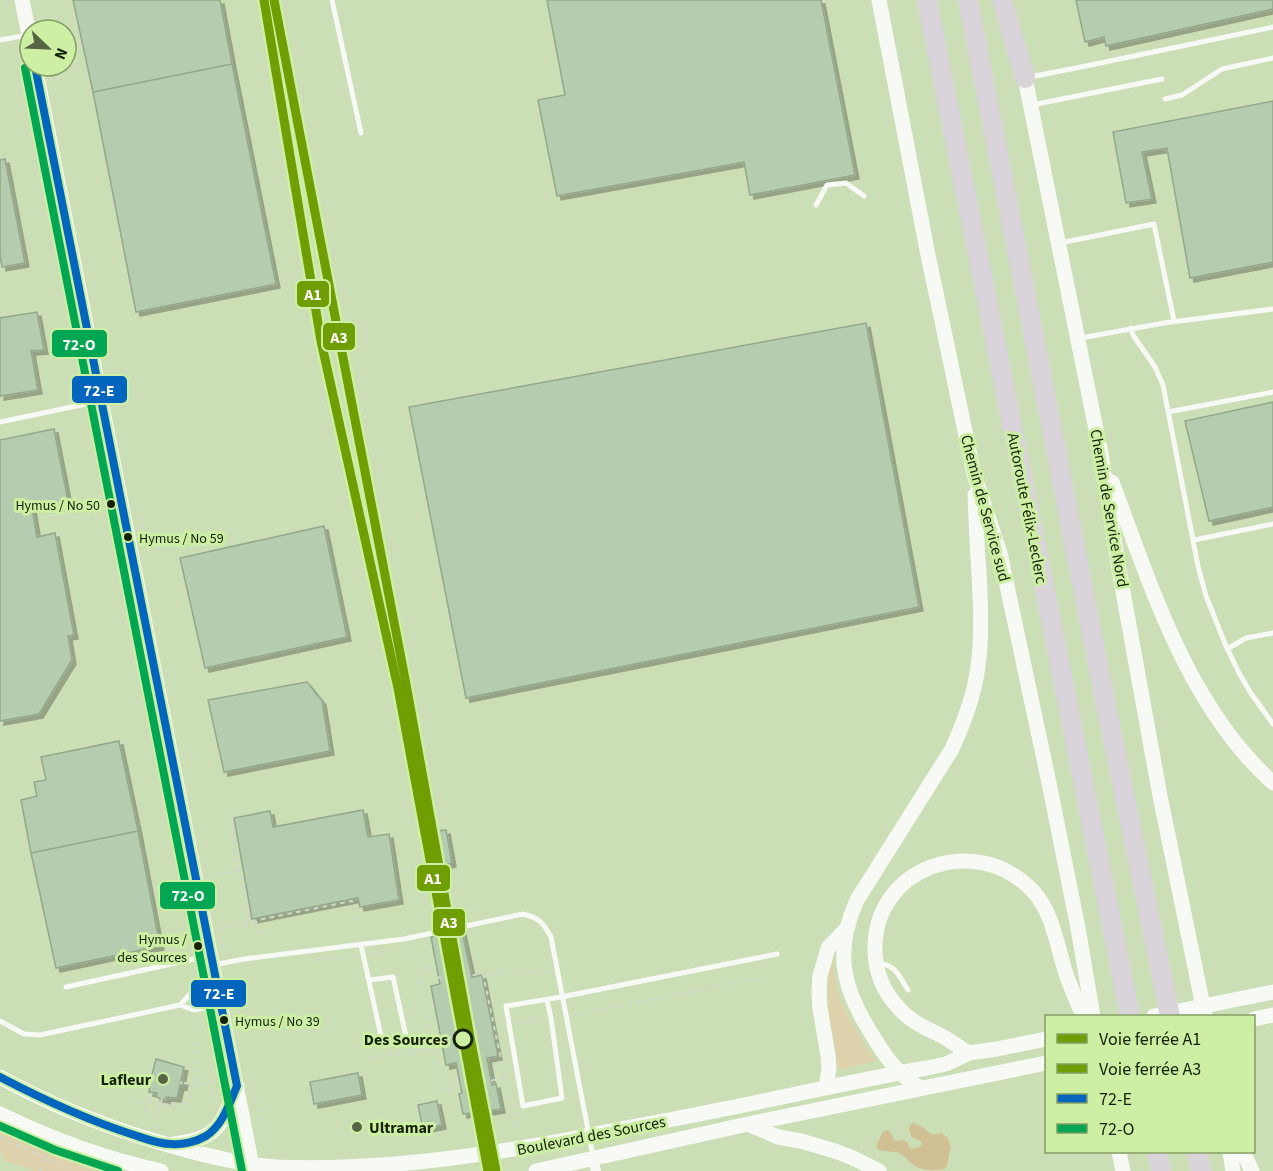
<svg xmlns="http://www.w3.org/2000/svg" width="1273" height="1171" viewBox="0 0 1273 1171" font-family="'Source Sans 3',sans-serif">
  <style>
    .green { fill: #ded2ac }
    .forest { fill: #d0c093 }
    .building { fill: #b6ccae; stroke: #94a88c; stroke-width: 1.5; filter: url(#shadow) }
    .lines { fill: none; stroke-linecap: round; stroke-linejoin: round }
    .path { stroke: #d0d6c9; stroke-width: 2; stroke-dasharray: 4.5 4.5; stroke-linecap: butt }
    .lane { stroke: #f7faf4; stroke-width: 5 }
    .street { stroke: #f7faf4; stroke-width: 10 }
    .secondary { stroke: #f7faf4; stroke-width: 15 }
    .highway { stroke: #d8d4da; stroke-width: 20 }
    .bus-1-casing { stroke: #cdefa4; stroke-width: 12 }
    .bus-2-casing { stroke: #cdefa4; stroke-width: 12 }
    .bus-1 { stroke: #0065bd; stroke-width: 8 }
    .bus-2 { stroke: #00a651; stroke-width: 8 }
    .rail-1-casing { stroke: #cdefa4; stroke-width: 14 }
    .rail-2-casing { stroke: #cdefa4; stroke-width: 14 }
    .rail-1 { stroke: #6e9e01; stroke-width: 9 }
    .rail-2 { stroke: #6e9e01; stroke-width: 9 }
    .bus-dot { fill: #162205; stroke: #cdefa4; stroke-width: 2 }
    .stop-dot { fill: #cdefa4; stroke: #162205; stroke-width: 3 }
    .poi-dot { fill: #566443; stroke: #cdefa4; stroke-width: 2 }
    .labels { text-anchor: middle; stroke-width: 6; stroke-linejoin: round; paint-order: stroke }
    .bus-label { font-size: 14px; fill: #162205; stroke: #cdefa4; text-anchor: end }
    .street-label { font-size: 16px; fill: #162205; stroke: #cdefa4 }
    .stop-label { font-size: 16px; font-weight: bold; fill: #162205; stroke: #cdefa4; text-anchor: end }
    .poi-label { font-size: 16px; font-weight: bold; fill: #162205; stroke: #cdefa4; text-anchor: end }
    .line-badge { stroke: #cdefa4; stroke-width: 2 }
    .badge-label { font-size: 16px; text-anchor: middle; font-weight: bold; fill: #fff }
  </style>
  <defs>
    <filter id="shadow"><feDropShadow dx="4" dy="4" stdDeviation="0" flood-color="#0004"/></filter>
  </defs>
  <rect width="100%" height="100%" fill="#ccdeb5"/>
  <!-- green -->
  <path class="green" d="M833 956C834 967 834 978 837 989 845 1016 861 1038 876 1061L838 1070V1063C831 1027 823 992 833 956Z
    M0 1131 51 1155 95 1171H36L3 1160 0 1148Z"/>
  <!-- forest -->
  <path class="forest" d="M913 1123 924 1128 932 1135 942 1133 948 1138 951 1148C948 1155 949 1163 945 1169 935 1171 921 1171 912 1164 908 1161 906 1157 901 1154 893 1150 885 1153 877 1149V1144L883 1132 887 1130 891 1133 895 1141 903 1140 907 1142 910 1148C914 1149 921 1148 922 1143L920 1141 912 1137 909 1129 910 1125Z"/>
  <!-- building -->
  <path class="building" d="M73 0H220L232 64 93 92Z
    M547 0H821L855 175 750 195 744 162 557 196 538 100 565 95Z
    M1076 0H1273V9L1106 46 1104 37 1085 42Z
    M232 64 276 284 136 312 93 92Z
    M1273 101V262L1190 278 1167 148 1142 152 1152 199 1126 203 1113 132Z
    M5 159 25 263 2 267 0 255V160Z
    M37 312 44 350 31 351 38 390 0 396V318Z
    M866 323 919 607 466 698 409 407Z
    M1273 402V507L1209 521 1185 421Z
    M54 429 68 501 32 508 37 537 55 533 74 635 68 636 72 660 39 714 0 721V440Z
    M324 526 347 637 205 668 180 558Z
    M307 682 322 701 330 751 224 772 208 700Z
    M119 741 138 831 31 853 21 800 37 796 34 782 46 780 41 757Z
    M363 810 368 837 389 834 399 900 360 907 358 898 252 919 234 818 270 811 273 827Z
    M446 830 452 863 443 865 436 831Z
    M138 831 160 946 56 968 31 853Z
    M462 931 472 977 482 975 498 1056 487 1058 492 1085 496 1084 501 1109 489 1111 484 1087H482L476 1060 465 1062 471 1088 466 1089 471 1113 463 1114 459 1094 462 1093 456 1063 446 1065 431 986 440 984 431 937 441 935 450 981 461 978 452 933Z
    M156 1059 184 1067 181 1080 184 1081 183 1086 180 1085 177 1098 166 1097V1100L156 1097 157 1093 149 1092 151 1078Z
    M358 1073 362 1095 314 1104 310 1082Z
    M437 1101 442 1125 423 1129 418 1105Z"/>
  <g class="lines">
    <!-- path -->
    <path class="path" d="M140 514 144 534
      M229 814 250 922
      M209 877 240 870
      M256 921 259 939
      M220 930 219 928 352 901 355 919
      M223 941 225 953
      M405 949 412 950 418 954 423 959 428 970 441 979 483 974 548 971
      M373 954 394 950
      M316 960 355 956
      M428 970 419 971 442 1090 505 1078 483 974
      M574 1015 761 978
      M517 1023 541 1019
      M369 1058 433 1048
      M505 1078 519 1132
      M184 1083 198 1086 219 1080
      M476 1084 486 1139
      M253 1090 263 1139 267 1148
      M129 1099 147 1104
      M148 1099 177 1107 188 1101 196 1067 194 1043
      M145 1112 147 1103
      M155 1128 162 1098
      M0 1137 74 1171
      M40 1171 49 1152"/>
    <!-- lane -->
    <path class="lane" d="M332 0 361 133
      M0 40 28 35
      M1030 77 1091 65 1273 27
      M1165 99 1182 95 1222 69 1273 58
      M1032 105 1162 79
      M816 205 827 185 846 183 864 196
      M1060 243 1154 224 1174 321
      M1131 328 1133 335 1155 367 1163 385 1198 566 1206 596 1226 646 1238 671 1250 692 1273 724
      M1081 338 1164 323 1273 309
      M1168 412 1273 392
      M0 422 100 401
      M1194 540 1273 524
      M1227 649 1246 638 1273 633
      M361 945 383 1045 407 1041 393 977 369 980
      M877 963C895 964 899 976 908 990
      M213 965 244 959 404 939 523 914C539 918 543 922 551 937L593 1156
      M66 987 208 956
      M547 1000 551 1018 562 1098 523 1106 506 1006C525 1003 543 1000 561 997L777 954
      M180 1005 194 1010 219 1005
      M0 1021 24 1034 40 1035 180 1005 191 993 215 988"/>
    <!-- street -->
    <path class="street" d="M593 1158 596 1171"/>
    <!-- secondary -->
    <path class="secondary" d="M22 0 30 40
      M879 0 927 250 974 474 1000 553 1048 778 1078 928 1093 1016
      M35 66 253 1171
      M1023 68 1101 454 1118 564 1160 796 1205 1016
      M1112 482C1152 588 1187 705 1273 783
      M1154 1016 1273 992
      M1254 1019 1273 1015
      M969 1053C960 1048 951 1041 942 1036 925 1028 909 1021 897 1006 883 991 876 973 875 952 872 867 975 831 1032 890 1053 912 1057 946 1066 974 1071 988 1077 1002 1083 1016
      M0 1077C49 1104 101 1125 155 1141 194 1153 235 1164 276 1167 375 1171 474 1157 571 1139 636 1126 702 1114 768 1100 821 1089 874 1077 927 1068L946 1064 969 1053 997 1049 1046 1039
      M826 1087 829 1069 828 1056 820 1008 819 992 820 976 828 948 848 927
      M920 1088C911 1082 902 1075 895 1067 885 1057 878 1044 871 1033 842 987 834 951 857 900L952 749C961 729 969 709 974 688 983 651 981 611 979 573 977 547 976 521 975 495
      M0 1114C51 1139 106 1159 161 1171
      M748 1124 778 1137 801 1141 835 1151 853 1158 879 1171
      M174 1144C219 1139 221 1125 237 1086
      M1119 1152 1123 1171
      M1230 1152 1233 1171
      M1243 1152 1252 1171
      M536 1171 748 1124 1046 1063"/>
    <!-- highway -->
    <path class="highway" d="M927 0 1130 1016
      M968 0 1105 701 1170 1016
      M1002 0 1025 78
      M1157 1152 1161 1171
      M1197 1152 1201 1171"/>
    <!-- bus-1 casing -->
    <g class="bus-1-casing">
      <path id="bus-1" d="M0 1077C42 1099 85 1119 131 1134 144 1138 157 1144 171 1144 182 1145 196 1142 206 1136 223 1125 229 1104 237 1086L35 66"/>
    </g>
    <!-- bus-2 casing -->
    <g class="bus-2-casing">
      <path id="bus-2" d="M25 68 242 1171
        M0 1126 55 1150 118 1171"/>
    </g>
    <!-- bus-1 -->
    <use href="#bus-1" class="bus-1"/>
    <!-- bus-2 -->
    <use href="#bus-2" class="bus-2"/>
    <!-- rail-1 casing -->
    <g class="rail-1-casing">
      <path id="rail-1" d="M264 0 321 341 398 688 488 1171"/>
    </g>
    <!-- rail-2 casing -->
    <g class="rail-2-casing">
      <path id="rail-2" d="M274 0 406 684 470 1037 496 1171"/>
    </g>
    <!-- rail-1 -->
    <use href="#rail-1" class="rail-1"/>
    <!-- rail-2 -->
    <use href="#rail-2" class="rail-2"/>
  </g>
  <!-- markers -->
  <g class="bus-dot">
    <circle cx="111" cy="504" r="5"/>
    <circle cx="128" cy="537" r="5"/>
    <circle cx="198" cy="946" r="5"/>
    <circle cx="224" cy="1020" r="5"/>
  </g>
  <circle class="stop-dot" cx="463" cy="1039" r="9"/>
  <g class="poi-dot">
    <circle cx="163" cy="1079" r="6"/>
    <circle cx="357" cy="1127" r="6"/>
  </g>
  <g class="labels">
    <!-- bus labels -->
    <g class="bus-label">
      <text x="100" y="510">Hymus / No 50</text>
      <text x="139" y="543" text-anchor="start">Hymus / No 59</text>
      <text x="187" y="944">Hymus /<tspan x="187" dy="18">des Sources</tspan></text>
      <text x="235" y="1026" text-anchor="start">Hymus / No 39</text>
    </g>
    <!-- street labels -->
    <g class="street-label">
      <text transform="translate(986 508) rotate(75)" y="6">Chemin de Service sud</text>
      <text transform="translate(1028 508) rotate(79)" y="6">Autoroute Félix-Leclerc</text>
      <text transform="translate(1110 508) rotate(80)" y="6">Chemin de Service Nord</text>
      <text transform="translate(591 1135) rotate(-11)" y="6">Boulevard des Sources</text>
    </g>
    <!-- stop labels -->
    <g class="stop-label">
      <text x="448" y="1045">Des Sources</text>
    </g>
    <!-- poi labels -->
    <g class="poi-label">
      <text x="151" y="1085">Lafleur</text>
      <text x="369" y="1133" text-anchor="start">Ultramar</text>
    </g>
  </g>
  <g class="line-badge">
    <rect x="296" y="280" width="34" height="28" rx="6" fill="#6e9e01"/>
    <rect x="322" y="322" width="34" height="29" rx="6" fill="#6e9e01"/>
    <rect x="51" y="329" width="57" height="29" rx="6" fill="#00a651"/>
    <rect x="71" y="375" width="57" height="29" rx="6" fill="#0065bd"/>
    <rect x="416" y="864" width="35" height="28" rx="6" fill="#6e9e01"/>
    <rect x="159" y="881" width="57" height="29" rx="6" fill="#00a651"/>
    <rect x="432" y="908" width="34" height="29" rx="6" fill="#6e9e01"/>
    <rect x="190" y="979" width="57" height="29" rx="6" fill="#0065bd"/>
  </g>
  <g class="badge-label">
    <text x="313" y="300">A1</text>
    <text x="339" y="343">A3</text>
    <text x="79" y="350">72-O</text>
    <text x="99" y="396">72-E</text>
    <text x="433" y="884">A1</text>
    <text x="188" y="901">72-O</text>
    <text x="449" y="928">A3</text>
    <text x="219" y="999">72-E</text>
  </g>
  <!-- legend -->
  <rect x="1045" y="1015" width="210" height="138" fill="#cdefa4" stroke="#849d64" stroke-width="1.5"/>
  <rect x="1057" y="1034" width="30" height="9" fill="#6e9e01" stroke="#849d64" stroke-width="1.5"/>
  <text x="1099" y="1045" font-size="18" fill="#162205">Voie ferrée A1</text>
  <rect x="1057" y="1064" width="30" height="9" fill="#6e9e01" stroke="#849d64" stroke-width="1.5"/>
  <text x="1099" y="1075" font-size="18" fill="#162205">Voie ferrée A3</text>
  <rect x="1057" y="1094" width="30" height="9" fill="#0065bd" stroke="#849d64" stroke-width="1.5"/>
  <text x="1099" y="1105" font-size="18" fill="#162205">72-E</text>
  <rect x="1057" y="1124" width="30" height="9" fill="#00a651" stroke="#849d64" stroke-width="1.5"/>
  <text x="1099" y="1135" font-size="18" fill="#162205">72-O</text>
  <!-- north arrow -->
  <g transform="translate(48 48) rotate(113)"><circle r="28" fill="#cdefa4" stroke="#849d64" stroke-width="1.5"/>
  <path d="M0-4.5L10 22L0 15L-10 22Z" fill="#566443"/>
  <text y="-9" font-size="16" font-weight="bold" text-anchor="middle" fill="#162205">N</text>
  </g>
</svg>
